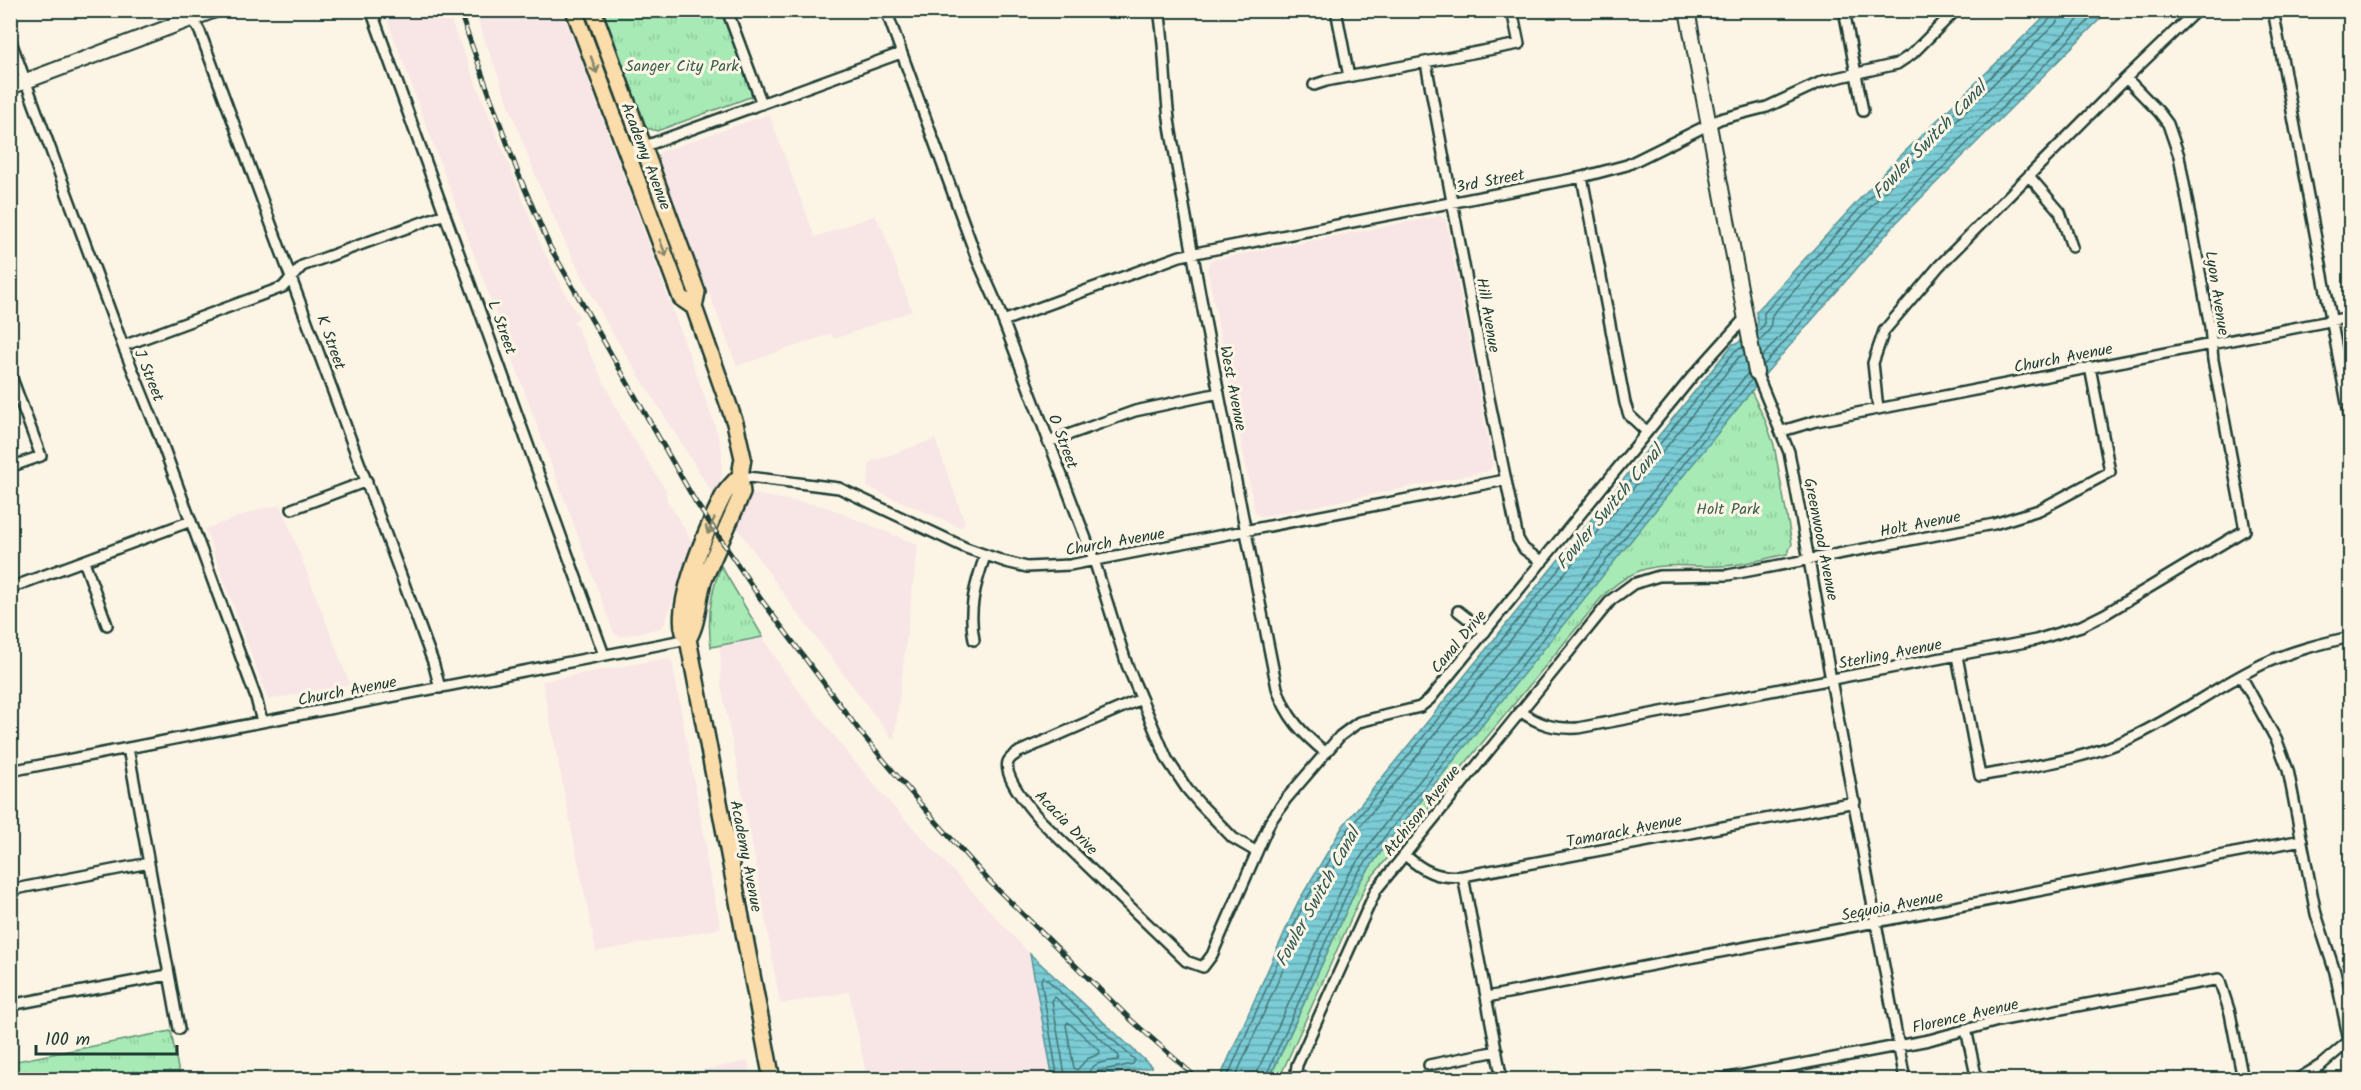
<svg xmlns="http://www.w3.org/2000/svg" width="2361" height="1090" viewBox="0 0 2361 1090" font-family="Kalam,sans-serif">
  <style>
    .built { fill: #f8e6e6 }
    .grass { fill: url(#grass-tufts); stroke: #639474; stroke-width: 1.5 }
    .water { fill: url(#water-rules); stroke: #569395; stroke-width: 1.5 }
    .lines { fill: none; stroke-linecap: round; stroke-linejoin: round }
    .shore { stroke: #447675; stroke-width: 1.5 }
    .street-casing { stroke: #1f3d34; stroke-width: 14 }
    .secondary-casing { stroke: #1f3d34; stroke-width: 18 }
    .primary-casing { stroke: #1f3d34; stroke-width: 20 }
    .street { stroke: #fcf5e5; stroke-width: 9 }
    .secondary { stroke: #fcf5e5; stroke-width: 14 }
    .primary { stroke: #faddab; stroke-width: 15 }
    .rail-casing { stroke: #1f3d34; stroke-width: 5 }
    .rail { stroke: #fcf5e5; stroke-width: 3; stroke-dasharray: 9; stroke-linecap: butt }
    .oneway { stroke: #82856a }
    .labels { text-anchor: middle; stroke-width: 6; stroke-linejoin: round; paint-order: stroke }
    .park-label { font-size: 16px; fill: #3a604e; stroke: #fcf5e5 }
    .street-label { font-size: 16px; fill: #1f3d34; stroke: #fcf5e5 }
    .water-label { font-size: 18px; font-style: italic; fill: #315a54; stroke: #fcf5e5 }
  </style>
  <defs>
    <pattern id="grass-tufts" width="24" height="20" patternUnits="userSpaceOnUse" patternTransform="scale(1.5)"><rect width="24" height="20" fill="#a7eab5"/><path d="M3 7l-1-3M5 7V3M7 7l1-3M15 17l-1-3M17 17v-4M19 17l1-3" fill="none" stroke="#8fca9c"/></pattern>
    <pattern id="water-rules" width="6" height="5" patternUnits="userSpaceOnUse" patternTransform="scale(1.5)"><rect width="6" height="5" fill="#7bccd6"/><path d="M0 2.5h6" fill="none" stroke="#64a7ae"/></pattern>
  </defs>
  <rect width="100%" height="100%" fill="#fcf5e5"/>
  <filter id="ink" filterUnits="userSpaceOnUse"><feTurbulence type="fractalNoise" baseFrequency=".0167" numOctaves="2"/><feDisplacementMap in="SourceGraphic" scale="12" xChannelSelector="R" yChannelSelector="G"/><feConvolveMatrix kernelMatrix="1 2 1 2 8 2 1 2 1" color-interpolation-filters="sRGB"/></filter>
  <g filter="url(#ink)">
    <!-- built -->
    <path class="built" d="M384 11H447L542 247 572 306 580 317 574 321 624 423 666 490V498L694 544 675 593 665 624 661 628 620 637 614 634Z
      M474 11H563L714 422 722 449V475L716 499 608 326 567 247 535 175Z
      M769 114 815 237 875 215 884 232 912 311 834 339 831 334 737 366 657 159 660 152Z
      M1439 216 1446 220 1493 465 1489 471 1261 517 1255 513 1207 268 1211 260Z
      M935 439 965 522 962 528 867 487 870 462Z
      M752 494 824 506 918 545 894 741 792 606 736 526 748 496Z
      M281 505 350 684 268 700 205 529 260 509Z
      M763 637 786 674 850 756 892 805 1030 954 1053 1079H867L849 992 780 1004 750 832 721 686 720 646Z
      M667 658 672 661 707 851 705 852 721 928 596 952 542 681Z
      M748 1061 752 1079H658Z"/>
    <!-- grass -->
    <path class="grass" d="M603 11H722L753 96 657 131 646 128Z
      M1751 391 1766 422 1774 445 1792 544 1787 554C1766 558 1744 565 1722 566 1670 568 1644 555 1602 597L1367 883 1279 1079 1269 1080 1360 881 1391 838Z
      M721 566 763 637 711 647C707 618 710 593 721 566Z
      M171 1031 180 1079H11V1062Z"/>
    <!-- water -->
    <path class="water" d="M2050 11H2108L1896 223 1767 372 1391 838 1360 881 1269 1079 1219 1080 1298 902 1343 826 1733 344 1738 343 1758 323 1756 312 1889 167Z
      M1030 954 1152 1067 1085 1079H1053Z"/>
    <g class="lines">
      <!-- shore -->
      <path class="shore" d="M1757 332 1764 325V313L1894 171 2052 17 2054 10
        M1759 341 1770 329 1772 315 1899 176 2057 22 2061 10
        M1762 357 1886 214 2088 10
        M1763 366 1892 219 2099 10
        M1068 1022 1100 1051 1099 1054 1087 1059 1077 1070 1074 1068 1066 1025Z
        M1058 1080 1041 980 1043 976 1135 1060 1133 1064 1098 1071 1094 1080
        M1066 1080 1052 1001 1055 997 1119 1056 1118 1060C1104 1062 1088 1062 1087 1080
        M1226 1080 1303 905 1348 830 1735 351 1743 347
        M1234 1080 1310 909 1354 834 1739 357 1744 355
        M1256 1080 1257 1072 1348 875 1380 830 1748 373
        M1264 1080 1354 878 1386 835 1752 379"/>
      <!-- street casing -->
      <g class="street-casing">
        <path id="street" d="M188 10 200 32 433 662 440 688
          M371 10 604 655
          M727 10 762 104
          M886 10 977 259 996 302 1094 560 1127 665 1167 759 1187 789 1199 803 1233 838 1257 852
          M1159 10C1166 51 1164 92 1171 132 1203 318 1240 503 1277 688 1286 717 1303 734 1326 753
          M1336 10 1349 77
          M1844 10 1863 111
          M2273 10 2350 419
          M10 39 123 346 159 435 256 698 262 722
          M1426 63 1489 398 1518 539 1524 549 1542 562
          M1314 85 1326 81 1519 44 1512 10
          M626 153 901 53
          M2029 176 2060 212 2072 247
          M1582 177 1625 403 1629 415 1647 432
          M1003 321 1180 256 1582 177 1627 165 1720 119 1767 107 1823 81 1897 64 1912 54 1956 10
          M123 346 283 287 302 266 445 214
          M1756 372 1789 452 1905 1080
          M10 373 41 456 10 467
          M1878 409 1873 363 1884 331 1939 266 2126 78 2197 10
          M1782 431 1816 421 2350 317
          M1048 442 1135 411 1219 393
          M740 476 839 488 966 548 1006 562 1027 567 1070 565 1505 480
          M292 509 367 481
          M84 561 107 625
          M10 588 191 521
          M1458 611 1485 632
          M974 640C968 609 975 585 985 556
          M1957 656 1980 776C2032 766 2086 760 2135 736 2179 715 2219 685 2263 664 2291 651 2320 644 2350 637
          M2241 676 2277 741 2288 770 2316 914 2335 972 2349 1041 2321 1065 2296 1080
          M1141 699 1019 752C1015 755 1010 757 1008 762 1003 777 1031 810 1041 821L1186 961 1203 967 1212 955 1270 822 1286 799 1340 736 1359 722 1420 707 1430 699 1691 378 1746 317
          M1520 711C1539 725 1555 729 1578 728L2036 640 2081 626 2105 614 2245 530 2213 360 2210 327 2179 156 2168 124 2159 112 2126 78
          M128 748 179 1029
          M10 771 688 639
          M1405 855C1423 871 1438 879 1463 876L1855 802
          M1463 876 1502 1080
          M10 890 149 863
          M1487 997 2302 840
          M10 1005 168 975
          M1966 1029 1977 1080
          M1429 1065 1497 1051
          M1295 1080 1297 1065 1376 890 1611 600 1633 584 1659 576 1728 575 1994 524 2039 510 2110 472 2090 367
          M1718 1080 1929 1040 1998 1021 2219 979 2230 1013 2243 1080"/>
      </g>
      <!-- secondary casing -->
      <g class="secondary-casing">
        <path id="secondary" d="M1687 10 1756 372
          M10 87 215 10"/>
      </g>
      <!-- primary casing -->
      <g class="primary-casing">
        <path id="primary" d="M574 10 681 298 694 307
          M593 10 697 292 694 307 735 423 743 458 740 476 742 493 704 579C697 599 699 621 688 639
          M740 476C735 481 729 487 725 493 712 517 666 618 688 639L772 1080"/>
      </g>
      <!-- street -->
      <use href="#street" class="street"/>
      <!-- secondary -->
      <use href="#secondary" class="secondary"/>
      <!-- primary -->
      <use href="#primary" class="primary"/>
      <!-- rail casing -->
      <g class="rail-casing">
        <path id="rail" d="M459 10 518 173 550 247 695 501 760 598 861 733 924 808 989 881 1130 1019 1199 1080"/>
      </g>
      <!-- rail -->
      <use href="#rail" class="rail"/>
    </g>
    <!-- one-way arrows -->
    <defs><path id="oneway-shaft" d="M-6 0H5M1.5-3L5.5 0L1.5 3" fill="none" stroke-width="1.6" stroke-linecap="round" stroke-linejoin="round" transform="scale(1.5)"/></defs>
    <g class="oneway">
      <use href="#oneway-shaft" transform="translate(594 65) rotate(70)"/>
      <use href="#oneway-shaft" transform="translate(663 248) rotate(69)"/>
      <use href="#oneway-shaft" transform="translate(711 526) rotate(113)"/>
    </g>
  </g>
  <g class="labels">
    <!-- park labels -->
    <g class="park-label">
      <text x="682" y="71">Sanger City Park</text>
      <text x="1728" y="514">Holt Park</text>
    </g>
    <!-- street labels -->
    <g class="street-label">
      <text transform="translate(647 156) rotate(69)" y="6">Academy Avenue</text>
      <text transform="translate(1490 180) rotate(-11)" y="6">3rd Street</text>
      <text transform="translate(2218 293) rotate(81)" y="6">Lyon Avenue</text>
      <text transform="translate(1489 315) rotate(80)" y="6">Hill Avenue</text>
      <text transform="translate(503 327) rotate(70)" y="6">L Street</text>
      <text transform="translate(332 342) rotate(70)" y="6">K Street</text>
      <text transform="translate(2063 357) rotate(-11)" y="6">Church Avenue</text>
      <text transform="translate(150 375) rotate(68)" y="6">J Street</text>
      <text transform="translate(1234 388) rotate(79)" y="6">West Avenue</text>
      <text transform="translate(1064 441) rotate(69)" y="6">O Street</text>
      <text transform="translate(1920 523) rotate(-11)" y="6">Holt Avenue</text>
      <text transform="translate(1822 539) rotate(79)" y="6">Greenwood Avenue</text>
      <text transform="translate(1115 541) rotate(-10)" y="6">Church Avenue</text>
      <text transform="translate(1458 641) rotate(-50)" y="6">Canal Drive</text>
      <text transform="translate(1890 653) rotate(-11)" y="6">Sterling Avenue</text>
      <text transform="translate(347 690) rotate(-11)" y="6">Church Avenue</text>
      <text transform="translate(1421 810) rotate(-51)" y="6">Atchison Avenue</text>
      <text transform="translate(1067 822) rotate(46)" y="6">Acacia Drive</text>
      <text transform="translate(1624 830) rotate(-11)" y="6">Tamarack Avenue</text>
      <text transform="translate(747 856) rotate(79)" y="6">Academy Avenue</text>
      <text transform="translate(1892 905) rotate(-11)" y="6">Sequoia Avenue</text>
      <text transform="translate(1965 1015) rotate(-13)" y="6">Florence Avenue</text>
    </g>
    <!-- water labels -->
    <g class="water-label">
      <text transform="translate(1929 140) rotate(-46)" y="6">Fowler Switch Canal</text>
      <text transform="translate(1609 507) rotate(-50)" y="6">Fowler Switch Canal</text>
      <text transform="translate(1317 897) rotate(-61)" y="6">Fowler Switch Canal</text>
    </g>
  </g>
  <!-- margin -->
  <rect width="2361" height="1090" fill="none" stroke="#fcf5e5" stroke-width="36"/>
  <rect x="18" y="18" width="2325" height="1054" fill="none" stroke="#1f3d34" stroke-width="2" filter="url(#ink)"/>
  <!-- scale -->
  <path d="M36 1045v9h141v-9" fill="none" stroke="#1f3d34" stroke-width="3"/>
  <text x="45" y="1045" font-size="18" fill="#1f3d34" stroke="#fcf5e5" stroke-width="4.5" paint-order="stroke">100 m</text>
</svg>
